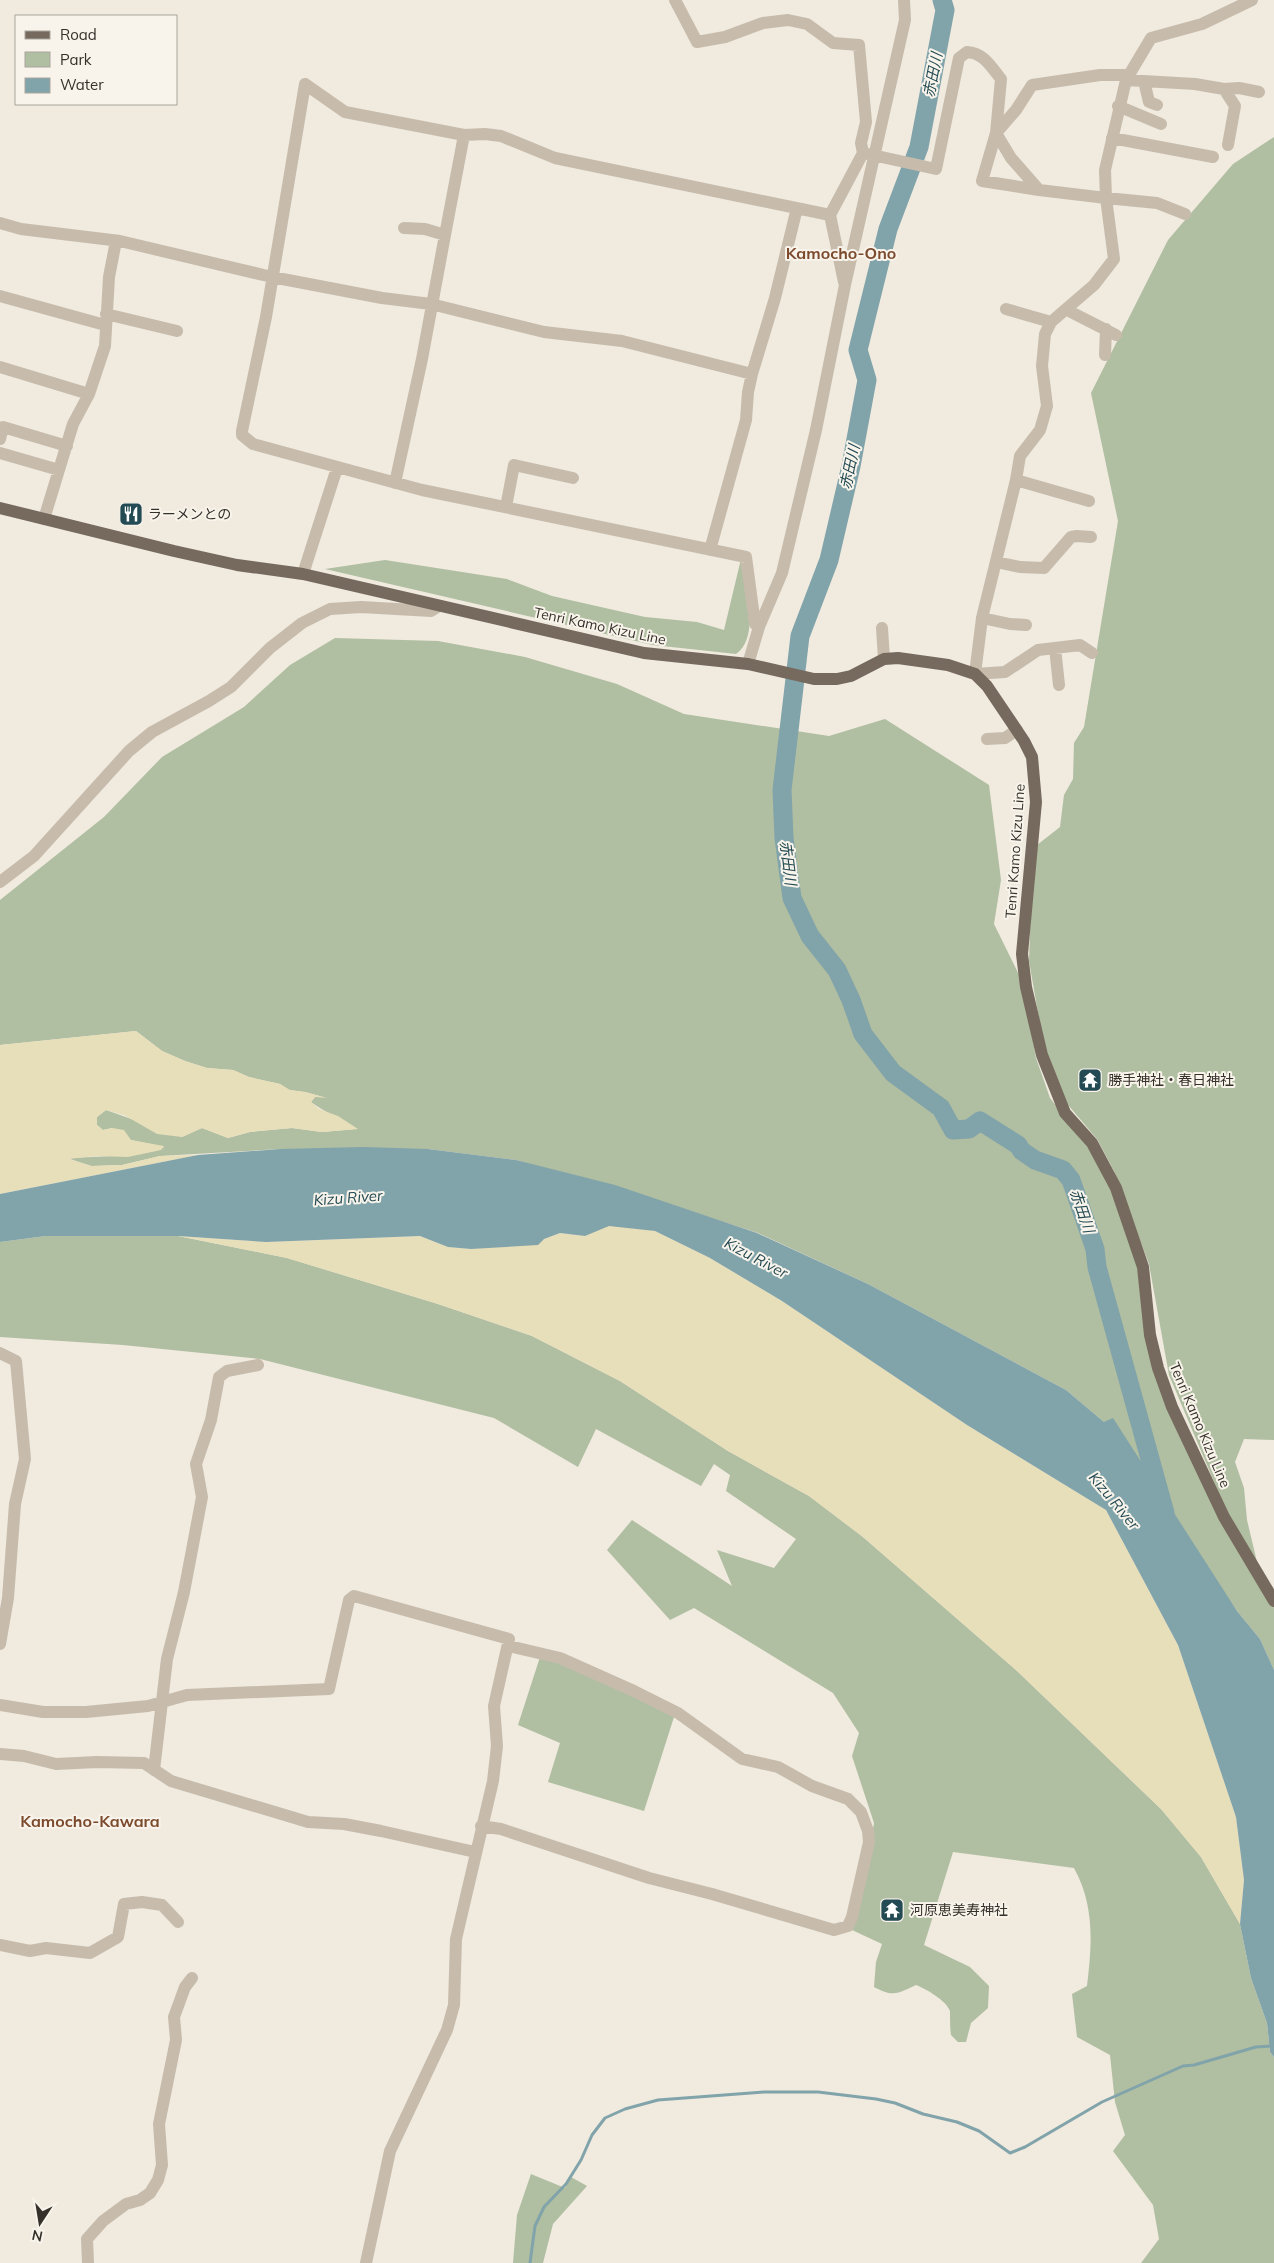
<svg xmlns="http://www.w3.org/2000/svg" width="1274" height="2263" viewBox="0 0 1274 2263" font-family="Mulish,'Noto Sans JP',sans-serif">
  <style>
    .green { fill: #b0bea1 }
    .sand { fill: #e7deba }
    .water { fill: #81a3aa }
    .lines { fill: none; stroke-linecap: round; stroke-linejoin: round }
    .stream { stroke: #81a3aa; stroke-width: 3 }
    .river { stroke: #81a3aa; stroke-width: 19 }
    .minor { stroke: #c7bcac; stroke-width: 12 }
    .major { stroke: #76695d; stroke-width: 12 }
    .labels { text-anchor: middle; stroke-width: 4; stroke-linejoin: round; paint-order: stroke }
    .poi-label { font-size: 14px; fill: #36302a; stroke: #f8f4eb; text-anchor: start }
    .street-label { font-size: 14px; fill: #36302a; stroke: #f8f4eb }
    .water-label { font-size: 15px; font-style: italic; fill: #244a53; stroke: #f8f4eb }
    .quarter-label { font-size: 16px; font-weight: bold; fill: #7c4a2d; stroke: #f8f4eb }
  </style>
  <rect width="100%" height="100%" fill="#f0eadf"/>
  <!-- green -->
  <path class="green" d="M1274 137V1440L1244 1439 1235 1462 1244 1488 1247 1520 1257 1562 1226 1510 1169 1375 1149 1264 1114 1171 1097 1139 1063 1099 1043 1041 1029 961 1031 903 1037 845 1060 827 1064 795 1073 779 1074 743 1084 727 1118 521 1091 393 1168 240 1233 164Z
    M741 559C745 585 761 636 736 654L653 645 325 569 385 560 507 579 552 596 645 617 697 622 724 630Z
    M335 638 438 641 525 657 617 684 684 714 829 736 885 719 989 785 1001 880 994 924 1023 983 1036 1058 1050 1098 1100 1163 1138 1259 1154 1370 1274 1607V1670L1260 1639 1237 1611 1104 1422 1066 1390 868 1284 758 1233 668 1204 516 1160 428 1149H280L160 1156 122 1165 91 1166 67 1158C84 1157 155 1156 164 1147L131 1140 112 1128 103 1130 97 1125V1117L106 1110 182 1137 202 1128 228 1138 250 1132 292 1128 322 1132 357 1129C342 1119 324 1112 311 1102L315 1097H323L305 1092 289 1090 280 1084 249 1077 233 1070 207 1068 185 1061 162 1051 136 1031 0 1045V900L104 817 162 757 244 707 290 665Z
    M46 1236H178L287 1258 438 1304 532 1336 620 1381 728 1451 809 1496 863 1537 1016 1670 1161 1809 1201 1857 1240 1924 1251 1978 1267 2023 1270 2052 1274 2057V2263H1141L1159 2239 1153 2205 1113 2151 1125 2135 1115 2102 1110 2055 1077 2037 1072 1994 1087 1986C1092 1945 1095 1906 1074 1868L953 1852 924 1945 970 1967 989 1986 988 2008 971 2023 966 2042H958L951 2035C950 2029 950 2014 950 2011 946 2000 926 1989 916 1985 897 1994 893 1997 874 1987L876 1962 882 1944 852 1930 863 1888 874 1823 852 1756 859 1733 833 1693 694 1608 670 1620 607 1550 632 1520 732 1586 717 1550 774 1568 796 1539 726 1491 730 1475 714 1464 701 1486 596 1429 578 1467 494 1418 260 1359 123 1345 0 1337V1242Z
    M540 1657 558 1662 662 1709 674 1717 644 1811 548 1782 560 1743 518 1725Z
    M531 2174 565 2188 571 2177 587 2186 553 2224 543 2263H513L517 2215Z"/>
  <!-- sand -->
  <path class="sand" d="M136 1031 162 1051 185 1061 207 1068 233 1070 249 1077 280 1084 290 1090 305 1092 327 1098 315 1097 311 1102 319 1109 338 1116 358 1129 322 1132 292 1128 250 1132 228 1138 202 1128 182 1137 157 1134 124 1115 106 1110 97 1117V1125L103 1130 112 1128 124 1130 131 1140 164 1146 161 1150 128 1157 95 1156 69 1159 92 1166 122 1165 160 1156 198 1155 0 1194V1045Z
    M609 1225 655 1231 710 1258 782 1301 967 1425 1106 1510 1178 1645 1236 1817 1244 1880 1240 1924 1201 1857 1161 1809 1016 1670 863 1537 809 1496 728 1451 620 1381 532 1336 438 1304 287 1258 178 1236 266 1242 420 1236 448 1247 471 1249 544 1239 560 1233 585 1236Z"/>
  <!-- water -->
  <path class="water" d="M363 1147 428 1149 516 1160 615 1185 757 1233 868 1284 1066 1390 1104 1422 1113 1418 1237 1611 1260 1639 1274 1670V2057L1270 2052 1267 2023 1251 1978 1240 1924 1244 1880 1236 1817 1178 1645 1106 1510 967 1425 782 1301 710 1258 655 1231 609 1226 585 1236 560 1233 544 1239 538 1245 471 1249 448 1247 420 1236 266 1242 178 1236H46L0 1242V1194L198 1155 280 1149Z"/>
  <g class="lines">
    <!-- stream -->
    <path class="stream" d="M530 2263 535 2226 544 2207 566 2184 581 2160 592 2135 605 2118 625 2109 658 2100 764 2092H818L876 2099 895 2103 923 2114 957 2122 979 2131 1010 2153 1025 2147 1102 2102 1183 2066 1194 2065 1256 2047 1274 2046"/>
    <!-- river -->
    <path class="river" d="M942 0 945 10 919 147 888 229 858 350 867 380 851 466 829 560 800 636 782 790 784 838 792 898 810 936 837 970 851 1000 863 1034 893 1073 941 1108 953 1130 969 1129 980 1121 1018 1145 1022 1151 1035 1160 1063 1170 1071 1180 1095 1249 1097 1267 1165 1513"/>
    <!-- minor -->
    <path class="minor" d="M675 0 697 42 725 37 763 23 788 20 807 24 833 43 859 45 866 122 861 143 863 153 830 215 844 282
      M1126 80 1195 84 1224 89 1239 88 1259 92
      M1144 81 1149 102 1157 105
      M1224 89 1235 106 1228 145
      M1118 106 1161 124
      M1112 138 1213 157
      M868 154 936 169 959 58 967 52C984 53 991 67 1001 79L996 133 1011 158 1039 190
      M1185 214 1157 203 1106 198 1105 170 1126 80 1151 38 1202 24 1252 0
      M0 223 21 229 120 241 272 277 382 298 431 304 544 332 622 341 752 374
      M445 235 464 135
      M0 296 105 325
      M1006 309 1051 322
      M1067 310 1116 335
      M106 314 177 331
      M1105 355 1106 329
      M0 367 89 394
      M0 439 3 427 67 446
      M0 453 59 470
      M1016 480 1089 501
      M395 483 422 359 445 235 425 229 404 228
      M506 507 514 465 573 478
      M44 519 73 424 89 394 105 346 109 277 116 241
      M710 550 746 420 748 392 752 374 775 298 797 208
      M996 562 1020 567 1044 568 1071 537 1077 536 1091 537
      M303 574 337 468
      M982 618 1010 624 1026 625
      M759 627 755 624 746 557 422 490 253 444 242 435V431L266 317 305 84 345 112 464 135 485 134 501 136 555 158 830 215
      M882 628 884 659
      M1055 648 1059 685
      M1092 653 1080 645 1038 650 1005 672 975 674 982 618 1016 480 1020 456 1040 430 1047 406 1042 366 1045 334 1051 322 1094 285 1114 259 1106 198 1039 190 982 181 996 133 1016 110 1032 85 1100 75H1127
      M748 664 759 627 782 573 816 430 845 285 905 20 904 0
      M987 739 1005 738 1017 730
      M0 882 34 856 129 751 152 732 209 701 231 687 270 648 302 623 330 609 361 607 431 611 439 606
      M0 1353 16 1361 25 1459 15 1504 8 1598 0 1644
      M0 1705 43 1712H86L148 1706 187 1695 329 1689 349 1600 354 1596 509 1639 494 1706 497 1746 493 1781 456 1939 454 2005 447 2030 390 2151 366 2263
      M0 1754 24 1756 56 1764 97 1762 144 1763 171 1781 308 1822 344 1824 381 1831 475 1852
      M154 1770 167 1659 184 1592 202 1497 196 1464 211 1420 219 1377 227 1371 258 1365
      M481 1826 501 1829 649 1878 712 1894 834 1930 848 1926 852 1917 869 1842 868 1831 861 1812 848 1799 812 1786 778 1767 742 1759 678 1713 634 1691 560 1658 509 1646
      M0 1945 30 1951 46 1948 90 1953 118 1937 124 1904 142 1902 162 1905 178 1922
      M88 2263 87 2239 103 2221 126 2204 140 2200 150 2193 158 2180 162 2165 159 2124 176 2040 174 2017 185 1987 192 1978"/>
    <!-- major -->
    <path class="major" d="M0 508 174 551 237 565 303 574 644 653 748 664 814 679H837L851 676 884 659 898 658 948 665 975 674 987 686 1024 741 1032 757 1036 802 1022 954 1026 987 1042 1055 1065 1113 1092 1143 1116 1188 1143 1267 1150 1335 1158 1368 1172 1407 1224 1517 1274 1601"/>
  </g>
  <!-- icons -->
  <defs>
    <g id="restaurant-square" transform="scale(1.25)"><rect x="-9" y="-9" width="18" height="18" rx="4" fill="#244a53" stroke="#f8f4eb"/><path d="M-5-6h1v4h1v-4h1v4h1v-4h1v5L-1.5 .5V6h-2V.5L-5-1ZM5-6V6H3V1.5H1.5Q1.5-4 5-6Z" fill="#fff"/></g>
    <g id="temple-square" transform="scale(1.25)"><rect x="-9" y="-9" width="18" height="18" rx="4" fill="#244a53" stroke="#f8f4eb"/><path d="M0-6L5-2H3V0L6.5 2.5H4V6H1.5V3h-3V6H-4V2.5H-6.5L-3 0V-2H-5Z" fill="#fff"/></g>
  </defs>
  <g fill-rule="evenodd">
    <use href="#restaurant-square" x="131" y="514"/>
    <use href="#temple-square" x="1090" y="1080"/>
    <use href="#temple-square" x="892" y="1910"/>
  </g>
  <g class="labels">
    <!-- poi labels -->
    <g class="poi-label">
      <text x="148" y="519">ラーメンとの</text>
      <text x="1108" y="1085">勝手神社・春日神社</text>
      <text x="910" y="1915">河原恵美寿神社</text>
    </g>
    <!-- street labels -->
    <g class="street-label">
      <text transform="translate(600 626) rotate(12)" y="5">Tenri Kamo Kizu Line</text>
      <text transform="translate(1015 851) rotate(-86)" y="5">Tenri Kamo Kizu Line</text>
      <text transform="translate(1200 1425) rotate(67)" y="5">Tenri Kamo Kizu Line</text>
    </g>
    <!-- water labels -->
    <g class="water-label">
      <text transform="translate(933 75) rotate(-79)" y="5">赤田川</text>
      <text transform="translate(850 467) rotate(-78)" y="5">赤田川</text>
      <text transform="translate(788 863) rotate(83)" y="5">赤田川</text>
      <text transform="translate(348 1198) rotate(-4)" y="5">Kizu River</text>
      <text transform="translate(1082 1211) rotate(71)" y="5">赤田川</text>
      <text transform="translate(756 1258) rotate(28)" y="5">Kizu River</text>
      <text transform="translate(1114 1501) rotate(50)" y="5">Kizu River</text>
    </g>
    <!-- quarter labels -->
    <g class="quarter-label">
      <text x="841" y="259">Kamocho-Ono</text>
      <text x="90" y="1827">Kamocho-Kawara</text>
    </g>
  </g>
  <!-- legend -->
  <rect x="15" y="15" width="162" height="90" fill="#f8f4eb" stroke="#aaa69e"/>
  <rect x="25" y="31" width="25" height="8" fill="#76695d" stroke="#aaa69e"/>
  <text x="60" y="40" font-size="15" fill="#36302a">Road</text>
  <rect x="25" y="52" width="25" height="15" fill="#b0bea1" stroke="#aaa69e"/>
  <text x="60" y="65" font-size="15" fill="#36302a">Park</text>
  <rect x="25" y="78" width="25" height="15" fill="#81a3aa" stroke="#aaa69e"/>
  <text x="60" y="90" font-size="15" fill="#36302a">Water</text>
  <!-- north arrow -->
  <g transform="translate(40 2223) rotate(192)" stroke="#f8f4eb" stroke-width="4" paint-order="stroke">
  <path d="M0-4L9 19L0 12L-9 19Z" fill="#36302a"/>
  <text y="-8" font-size="14" font-weight="bold" text-anchor="middle" fill="#36302a">N</text>
  </g>
</svg>
